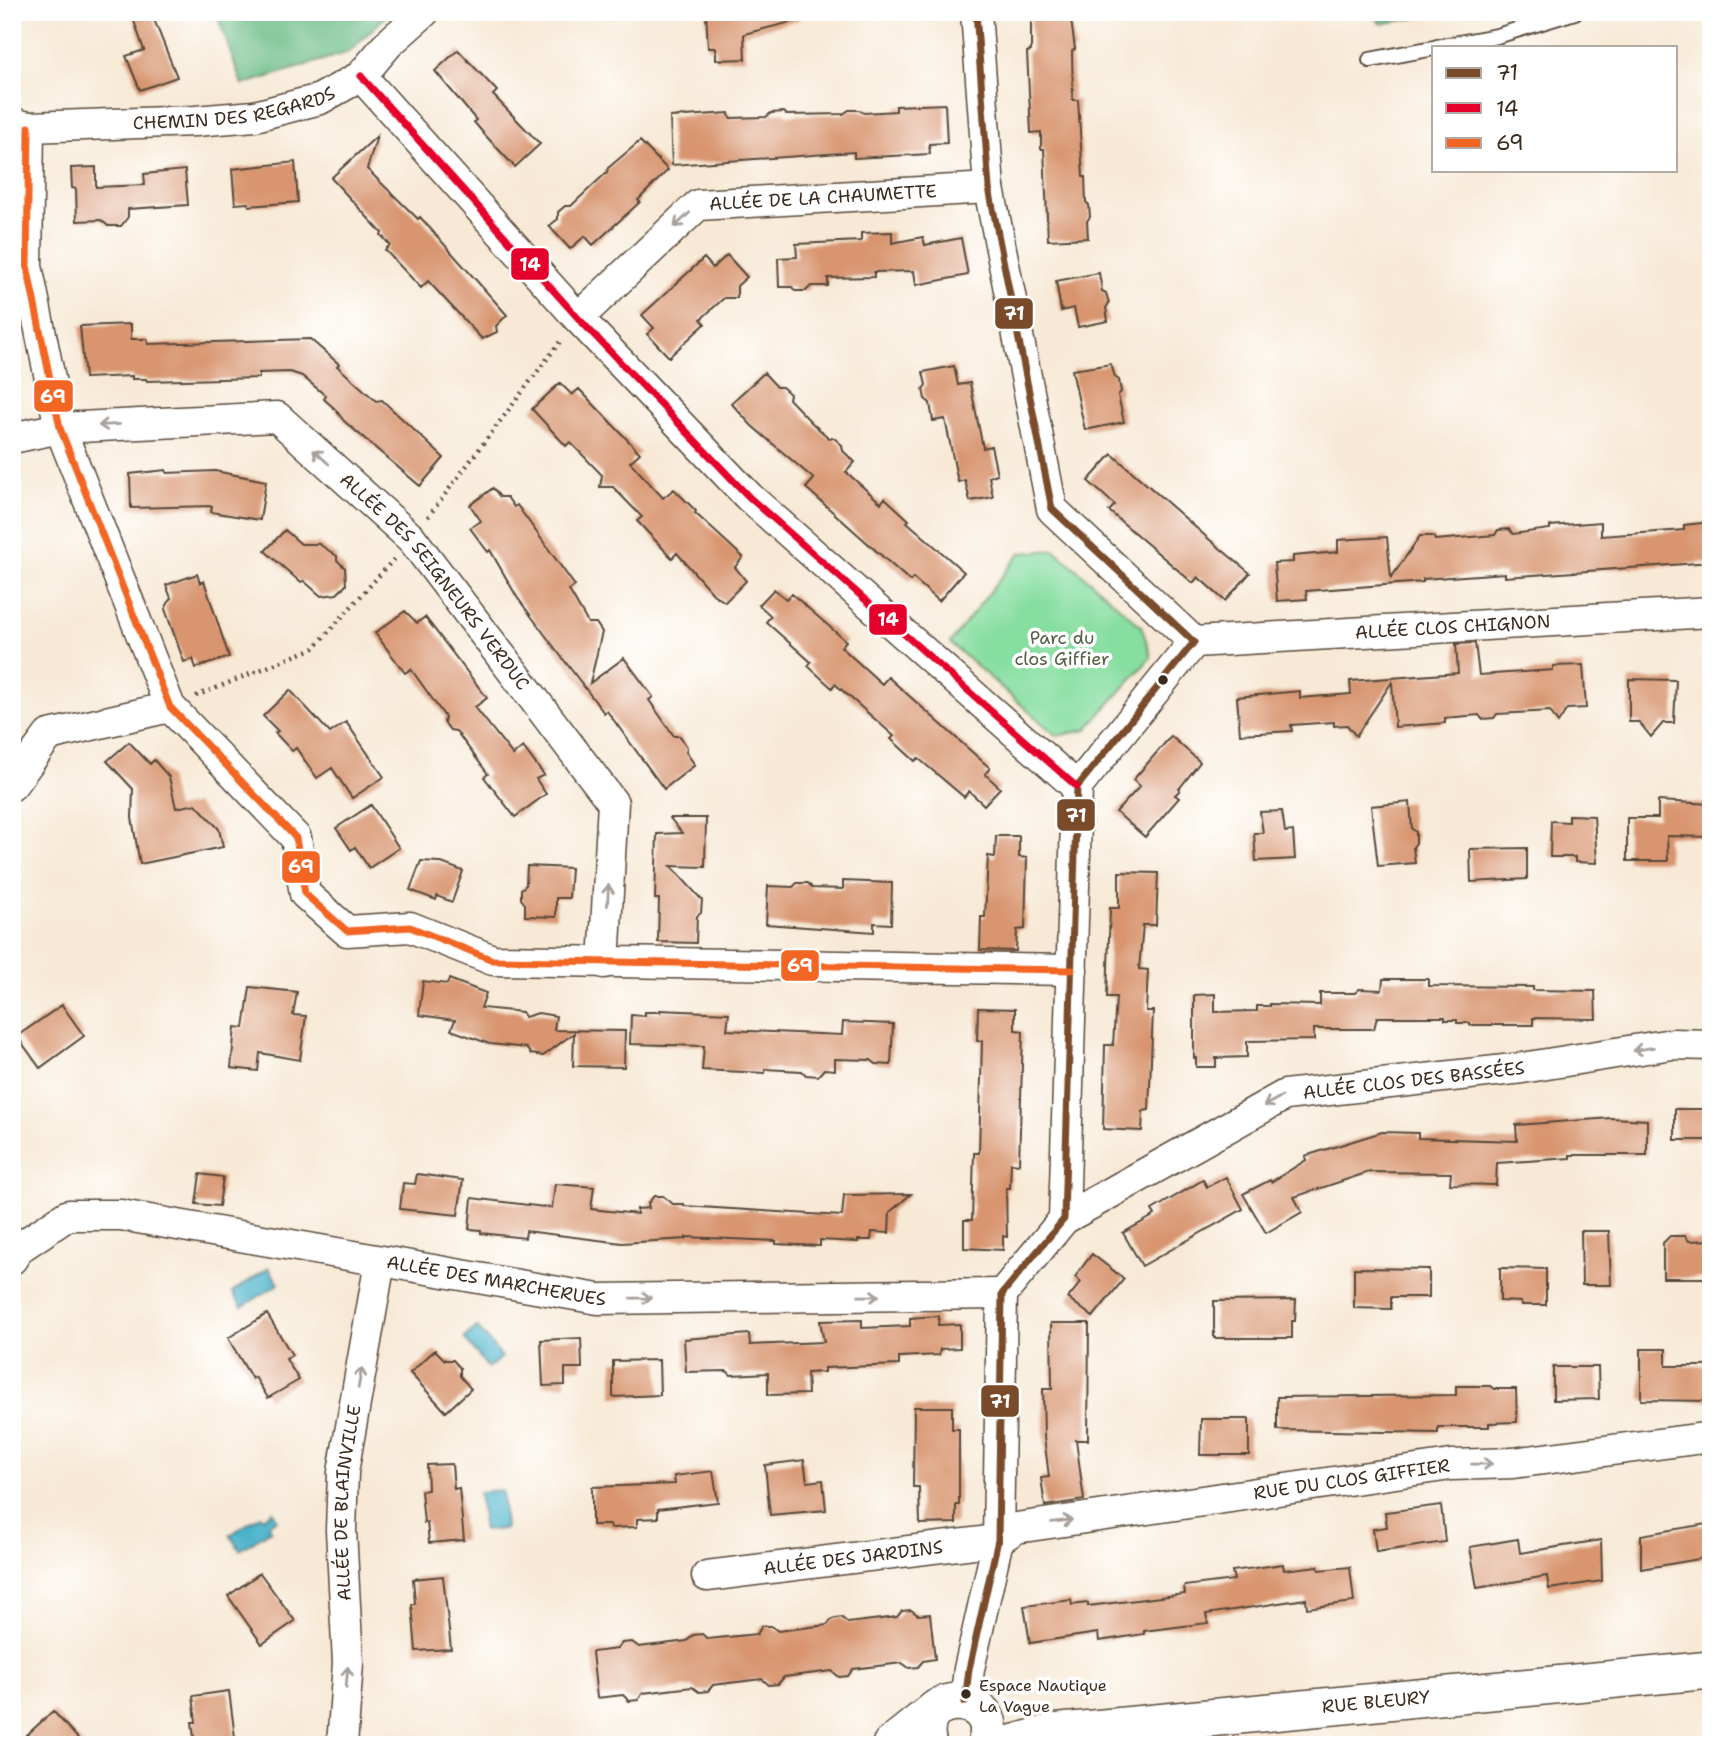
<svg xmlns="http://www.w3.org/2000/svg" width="1723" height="1757" viewBox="0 0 1723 1757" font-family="'Shantell Sans',sans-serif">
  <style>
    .green { fill: #87dea1; stroke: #618460; stroke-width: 2 }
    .forest { fill: #6dbd87; stroke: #547452; stroke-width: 2 }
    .water { fill: #4cb3ca; stroke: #446e74; stroke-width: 2 }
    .building { fill: #d8956f }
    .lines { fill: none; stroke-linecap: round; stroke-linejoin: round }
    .service-casing { stroke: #574739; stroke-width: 18 }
    .minor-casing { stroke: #574739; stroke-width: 33 }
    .tertiary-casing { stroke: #574739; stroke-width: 40 }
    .path { stroke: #574739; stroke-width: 4.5; stroke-dasharray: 2 5; stroke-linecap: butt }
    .service { stroke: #fff; stroke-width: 14 }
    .minor { stroke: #fff; stroke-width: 30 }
    .tertiary { stroke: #fff; stroke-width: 37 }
    .bus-1-casing { stroke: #fff; stroke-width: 12 }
    .bus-2-casing { stroke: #fff; stroke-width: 12 }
    .bus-3-casing { stroke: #fff; stroke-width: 12 }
    .bus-1 { stroke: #7a4b2a; stroke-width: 7 }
    .bus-2 { stroke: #e4002b; stroke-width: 7 }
    .bus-3 { stroke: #f26522; stroke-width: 7 }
    .oneway { stroke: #a79f9a }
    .bus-dot { fill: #3b2a1e; stroke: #fff; stroke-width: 2.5 }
    .labels { text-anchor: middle; stroke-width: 7; stroke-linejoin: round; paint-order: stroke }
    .bus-label { font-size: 16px; fill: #3b2a1e; stroke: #fff; text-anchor: start }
    .street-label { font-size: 18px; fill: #3b2a1e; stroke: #fff }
    .park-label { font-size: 18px; fill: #526045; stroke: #fff }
    .line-badge { stroke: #fff; stroke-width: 2.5 }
    .badge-label { font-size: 19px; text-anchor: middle; font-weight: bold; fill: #fff }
  </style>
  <rect width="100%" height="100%" fill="#fff"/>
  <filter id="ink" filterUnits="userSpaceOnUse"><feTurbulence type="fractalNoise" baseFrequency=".0143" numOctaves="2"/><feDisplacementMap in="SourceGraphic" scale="14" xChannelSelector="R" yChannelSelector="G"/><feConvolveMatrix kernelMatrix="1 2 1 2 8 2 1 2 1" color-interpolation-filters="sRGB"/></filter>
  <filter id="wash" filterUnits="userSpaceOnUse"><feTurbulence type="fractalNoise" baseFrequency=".00686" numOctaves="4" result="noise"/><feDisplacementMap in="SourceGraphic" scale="28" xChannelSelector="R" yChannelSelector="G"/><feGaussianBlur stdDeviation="1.57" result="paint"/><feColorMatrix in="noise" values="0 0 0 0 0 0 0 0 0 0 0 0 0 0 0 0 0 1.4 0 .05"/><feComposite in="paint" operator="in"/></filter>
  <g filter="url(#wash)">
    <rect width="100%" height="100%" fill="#f7e9d5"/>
    <!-- green -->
    <path class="green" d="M1055 550 1142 627 1151 657 1086 730 1057 736 950 643 1020 553Z"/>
    <!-- forest -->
    <path class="forest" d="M216 12H390L349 52 242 85Z
      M1370 12H1450L1381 24Z"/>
    <!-- water -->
    <path class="water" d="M269 1268 279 1284 242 1307 232 1292Z
      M477 1327 502 1357 488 1368 464 1338Z
      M502 1490 505 1529 483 1531 479 1492Z
      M273 1511 277 1519 268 1525 271 1530 240 1550 230 1535 261 1515 263 1518Z"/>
    <g id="blocks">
      <!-- building -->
      <path class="building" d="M131 12H151L177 77 140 90 126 56 144 50Z
        M706 12H798L799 20 744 34 745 59 716 60V48H708Z
        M1031 12H1070L1075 49 1072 51 1073 100H1078L1083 177H1085L1086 202 1089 205 1090 217 1087 221 1088 238 1048 240 1044 149H1041V132L1031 133 1027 52 1031 51Z
        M458 50 497 91 493 95 540 144 515 167 484 134 474 122 476 120 435 71Z
        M945 104 947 143 929 144 930 154 854 158V152L672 165 670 117 729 113 730 118 766 117 771 113 784 112 787 115 843 114 849 110H859L864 113 896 111V106Z
        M377 136 367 169 418 219 420 217 507 315 496 326 497 332 482 339 428 281 421 288 385 250 390 245 381 235 382 233 331 178Z
        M640 141 668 170 638 200 640 202 593 245 585 236 570 249 549 226 558 219V212L565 206H571L607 172 608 168Z
        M295 162 298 202 249 206 248 203 235 204 232 169Z
        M96 167V187L145 185 144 174 185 170 188 205 128 209V217L121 226H108L101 220 77 221 76 189 72 188 71 168Z
        M892 232V243L923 237 925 245 961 238 968 275 916 285 914 271 874 272V277L828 278V286H811L806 291H795L792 287H779L778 258 797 257 796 244 861 241V233Z
        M727 255 747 277 737 286V298H724L701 319 705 324 669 357 647 334 654 328 642 315 704 258 713 268Z
        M1099 273 1102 291 1106 293 1109 303 1106 308 1108 321 1078 327 1074 308 1061 311 1056 281Z
        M131 324V339H147L148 344 310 339 339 364 337 366 376 401 382 400 444 458 420 486 344 421 335 409 324 399 326 396 302 376 290 372 259 373V378L147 381 146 379H132V376L85 378 80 326Z
        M1111 364 1115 377 1119 380 1121 392 1118 395 1124 422 1085 430 1072 370Z
        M954 366 958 385 970 383 983 448 991 446 997 474 989 477 993 497 970 501 965 480 958 482 945 419 933 421 930 403 925 399 923 389 926 385 923 372Z
        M764 373 777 387H782L790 394 789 399 812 423 829 438H834L842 445 843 451 855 462 846 472 881 503 885 498 909 520 907 522 964 572 939 601 913 578 910 581 806 488 814 479 752 426 731 403Z
        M560 383 572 395 579 389 640 453 630 462 663 498 674 489 696 511 695 513 743 557 735 567 746 581 725 602 713 594 677 553 672 558 637 521 642 517 613 487H600L602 475 570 442 566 446 532 409Z
        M1112 454 1210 540 1250 573 1225 601 1198 577 1193 583 1109 511 1115 505 1088 481Z
        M166 470 167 473 215 471 266 481 260 520 211 512 212 506 131 508 130 474Z
        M493 488 500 497H507L514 507 517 505 575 586 569 590 588 623H596L602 632 590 683 624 658 653 697 649 700 674 736H680L687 747 686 752 695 765 664 789 607 711 604 713 545 635 517 597 490 550 488 552 470 528 481 521 470 505Z
        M1601 522V536L1684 530V525L1711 522V562L1505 577V573L1423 579V582L1306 591 1307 599 1277 601 1274 563 1293 562V556L1338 552V540L1387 537 1391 578 1420 536H1433L1435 540 1495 535 1498 530 1509 529 1513 534 1550 529V526Z
        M285 530 301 544H319L337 556V560L345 568 346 585 337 594 321 596 304 581 300 582 265 551Z
        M197 574 200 583 204 581 229 657 196 668 193 659 184 662 165 609 171 598 166 585Z
        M774 589 786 599 792 594 846 641 841 647 882 684 888 677 990 768 985 774 1000 788 984 805 969 791 964 797 918 758 915 761 891 739 894 736 835 684 832 688 808 666 811 662 766 622 771 616 759 605Z
        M405 611 417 623 425 617 487 698 475 707 513 755 523 747 544 775 536 779 546 794 515 817 484 777 488 774 456 731 450 730 444 722 445 717 411 669 405 673 375 633Z
        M1475 643 1479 675 1553 670V666L1583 665 1586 708 1567 709 1558 723 1550 711 1497 714 1494 718 1482 719 1479 715 1445 718V723L1395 727 1392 682 1356 736 1347 725 1334 726V722L1291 725 1292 731 1240 734 1237 697 1300 691V698L1351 694 1350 681 1458 673 1456 644Z
        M1629 679 1676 680 1674 723H1663L1651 737 1639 722H1629Z
        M290 690 330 733 346 722 384 777 352 798 332 768 317 778 296 748 292 751 275 733 278 731 263 716Z
        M1171 736 1200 762 1179 789 1180 790 1175 795 1179 798 1145 837 1116 812 1140 786 1133 780Z
        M129 742 150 764 154 760 169 777 176 808 196 804 219 829 223 847 140 864 132 818 133 789 107 761Z
        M1658 801 1711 804V837L1667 836 1668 861H1627V818H1658Z
        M1410 802 1412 829 1416 832V843L1413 847 1415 863 1378 866 1371 806Z
        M371 805 399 848 369 868 355 847 351 850 336 828Z
        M1282 811 1285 832 1293 831 1295 859 1256 861 1254 833H1263L1260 812Z
        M1569 815 1594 816 1597 863 1575 862V857H1550L1551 821 1569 822Z
        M670 818H706L705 867 671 866 702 900 701 913 697 916 696 943 658 942 659 899H655L657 834 682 833Z
        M996 836H1019V857L1027 858 1025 929 1017 930 1016 951 980 950 981 917H985L988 856 995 857Z
        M1527 848V879L1471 882 1470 849Z
        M421 861 439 862 463 871 452 902 437 896 436 900 410 890Z
        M527 866 571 868 569 898H556V917L525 916V904L521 899V889L526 885Z
        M1119 872 1158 873 1156 925H1143L1139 969 1148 970 1146 1011H1153L1149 1110 1143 1111 1142 1131 1103 1129 1105 1045H1113L1116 997H1107L1110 908H1119Z
        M843 881 892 883 891 924 874 923V932L766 924 768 886 793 887 797 883H808L812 888 843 889Z
        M449 979 486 993 481 1008 522 1012 525 1017 538 1013 556 1016 554 1030 625 1031 624 1067 573 1066 574 1033 543 1056 531 1054 526 1048 490 1044 451 1030 455 1020 419 1015 423 981 447 984Z
        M1383 979H1428V986L1533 987V990L1595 991 1596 1019 1533 1018V1025H1470V1023H1457V1020H1445V1017H1377L1374 1029H1314V1040L1247 1041V1057L1216 1058V1067H1196V1058H1194V995L1215 994V1012L1257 1011V1006H1270V1004L1320 1005V993H1355L1359 989 1382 990Z
        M250 987 297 992 293 1015 306 1016 300 1060 260 1053 258 1071 231 1068 235 1027 244 1028Z
        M62 1005 84 1036 40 1068 17 1036Z
        M978 1008 1015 1009V1030L1023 1031 1019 1164 1011 1163 1010 1188H1006L1007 1237 1003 1236V1250L964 1248V1220H972L974 1153H979L982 1041H977Z
        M660 1010 729 1013 727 1030 842 1035 843 1022 893 1024 891 1065 876 1064 871 1060 835 1059V1070L824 1069 818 1076 806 1075 802 1071 765 1069V1073L702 1070 704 1046 630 1044 631 1015 645 1016V1012H660Z
        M1675 1109H1711V1140H1675Z
        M1612 1118 1647 1120V1155H1570V1158L1497 1163 1496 1185 1450 1184 1451 1173 1369 1172 1294 1197 1302 1212 1266 1233 1243 1194 1270 1180 1271 1182 1306 1160 1305 1156 1382 1132 1418 1133V1138L1517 1141 1516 1125Z
        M200 1174 223 1177 219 1206 196 1204Z
        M417 1174 463 1180 458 1215 400 1209 403 1183 415 1184Z
        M1226 1177 1243 1209 1142 1266 1123 1233 1155 1215 1152 1210 1203 1180 1207 1187Z
        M555 1184 594 1187 591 1209 637 1214V1209L649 1208 648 1203 654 1196H663L673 1204H684V1206L842 1216 844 1195 911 1194 890 1212 889 1233 872 1232 871 1240H858V1242L820 1240V1246L776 1244V1241L686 1237V1239L622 1243 526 1231 525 1238 481 1233V1230L469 1229 472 1198 552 1208Z
        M1581 1231H1609L1611 1285H1582Z
        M1670 1236H1685L1689 1241 1711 1240V1278H1663V1243Z
        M1092 1254 1124 1279 1093 1317 1068 1298 1081 1282 1075 1277Z
        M1354 1268 1429 1269V1297H1391V1309L1354 1308Z
        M1500 1268 1546 1269V1305H1521V1302L1500 1301Z
        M1296 1300 1295 1321H1292V1338H1214V1301Z
        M267 1314 292 1355 286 1359 299 1380 268 1398 255 1377 252 1379 228 1338Z
        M939 1316 938 1325 960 1324V1348L940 1349 939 1355 899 1357V1365L824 1368V1372L807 1373 808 1394 768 1395V1373L731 1375 727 1371 686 1372 684 1339 749 1334 750 1345 824 1342 820 1321 862 1320V1328L910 1326V1318Z
        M1051 1323H1089L1088 1440H1076L1084 1500 1045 1506 1041 1478 1049 1477 1044 1437 1043 1389H1052Z
        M581 1338 582 1368H565V1385L543 1386 541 1340Z
        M1641 1349H1666V1366H1711V1401L1641 1400Z
        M435 1350 445 1360H453L460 1368V1376L471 1389 446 1412 410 1373Z
        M659 1360 660 1395 613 1397V1361Z
        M1553 1367H1598L1599 1399 1553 1400Z
        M1456 1386H1490L1494 1389H1516L1517 1422 1489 1423V1427H1438V1433L1277 1430V1397L1456 1395Z
        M914 1407H952V1429H959V1505H956V1523L920 1524 919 1487H913Z
        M1201 1419H1249V1455H1200Z
        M804 1460 807 1482 823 1480 826 1510 770 1515 765 1465Z
        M452 1464 454 1489 459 1488 464 1540 429 1543 427 1522 424 1523 421 1491 428 1490 427 1465Z
        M713 1471 718 1502 658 1509V1518L637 1519V1527L611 1528 610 1525H592V1487L675 1484 674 1476Z
        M1441 1505 1445 1542 1376 1552 1373 1529 1387 1527 1385 1512Z
        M1706 1524 1711 1533V1557L1641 1569V1535Z
        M1518 1539 1520 1553 1601 1540 1602 1581 1549 1589 1547 1576 1477 1588 1470 1547Z
        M1283 1564 1284 1570 1318 1566 1319 1570 1350 1567 1354 1602 1307 1608 1306 1599 1206 1614 1208 1623 1144 1631V1634L1099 1641 1098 1633 1030 1643 1024 1606 1071 1600 1072 1605 1088 1603V1606L1185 1594 1184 1586 1234 1580 1232 1571Z
        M260 1573 295 1621 262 1644 228 1596Z
        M443 1576 451 1649 416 1651 412 1605 415 1603 413 1579Z
        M911 1610 918 1615 930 1614 935 1659 923 1661 918 1667 909 1668 902 1663 853 1669 848 1676 839 1677 832 1671 784 1677 778 1684 769 1685 762 1679 713 1685 708 1691 699 1692 692 1687 643 1693 638 1700 629 1701 623 1695 597 1698 592 1652 617 1649 622 1643 632 1642 639 1647 687 1641 693 1635 702 1634 708 1639 757 1634 762 1626H771L778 1631 802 1628 827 1625 832 1619 841 1617 848 1623 897 1617 902 1611Z
        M229 1691 236 1745H195L192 1722H196L193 1696Z
        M53 1711 84 1745H16Z"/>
    </g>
  </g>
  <g filter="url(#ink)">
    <use href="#blocks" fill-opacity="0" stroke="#574739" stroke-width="2"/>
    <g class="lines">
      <!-- service casing -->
      <g class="service-casing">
        <path id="service" d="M1437 47 1497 36 1575 12
          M1370 60 1434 48"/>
      </g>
      <!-- minor casing -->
      <g class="minor-casing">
        <g id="minor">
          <path d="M361 76 578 318 749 497 1077 787"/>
          <path id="s1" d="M12 123 29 127 195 121 255 116 320 99 361 76 388 44 424 12"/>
          <path d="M29 127 27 266 60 428 170 707 296 838 305 894 347 931 410 927 493 960 1072 970"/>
          <path id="s2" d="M578 318 698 205 989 188"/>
          <path id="s3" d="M12 438 60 428 277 417 412 539 613 803 604 963"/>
          <path id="s4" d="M1194 642 1711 612"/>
          <path d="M12 785 49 735 170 707"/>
          <path id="s5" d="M1064 1219 1285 1095 1522 1068 1672 1044 1711 1045"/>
          <path id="s6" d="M12 1259 19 1248 68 1215H121L598 1299 1002 1294"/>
          <path id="s7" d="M707 1576 998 1540 1016 1528 1451 1465 1513 1463 1711 1437"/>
          <path d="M965 1702 969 1669 998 1540 1002 1294 1064 1219 1077 787 1194 642 1052 509 989 188 976 12"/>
          <path id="s8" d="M342 1745 348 1663 341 1530 343 1472 380 1262"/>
        </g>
      </g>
      <!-- tertiary casing -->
      <g class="tertiary-casing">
        <g id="tertiary">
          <path d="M891 1745 936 1709"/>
          <path d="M928 1745C912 1685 1005 1691 986 1745"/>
          <path id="s9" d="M1008 1745 1051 1733 1711 1670"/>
        </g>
      </g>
      <!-- path -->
      <path class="path" d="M428 517 562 339
        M196 696 314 648 394 559
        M1369 1745 1371 1732"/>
      <!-- service -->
      <use href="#service" class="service"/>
      <!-- minor -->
      <use href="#minor" class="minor"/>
      <!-- tertiary -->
      <use href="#tertiary" class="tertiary"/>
      <!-- bus-1 casing -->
      <g class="bus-1-casing">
        <path id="bus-1" d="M965 1702 969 1669 998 1540 1002 1294 1064 1219 1077 787 1194 642 1052 509 989 188 976 12"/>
      </g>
      <!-- bus-2 casing -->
      <g class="bus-2-casing">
        <path id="bus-2" d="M361 76 578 318 749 497 1077 787"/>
      </g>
      <!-- bus-3 casing -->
      <g class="bus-3-casing">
        <path id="bus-3" d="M29 127 27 266 60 428 170 707 296 838 305 894 347 931 410 927 493 960 1072 970"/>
      </g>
      <!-- bus-1 -->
      <use href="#bus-1" class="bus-1"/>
      <!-- bus-2 -->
      <use href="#bus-2" class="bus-2"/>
      <!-- bus-3 -->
      <use href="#bus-3" class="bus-3"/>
    </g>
    <!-- one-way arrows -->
    <defs><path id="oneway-shaft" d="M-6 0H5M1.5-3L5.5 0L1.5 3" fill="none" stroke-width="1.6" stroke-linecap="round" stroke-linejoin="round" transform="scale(1.75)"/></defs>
    <g class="oneway">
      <use href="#oneway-shaft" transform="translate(682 220) rotate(137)"/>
      <use href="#oneway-shaft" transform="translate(109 425) rotate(177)"/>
      <use href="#oneway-shaft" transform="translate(321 457) rotate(-138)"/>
      <use href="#oneway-shaft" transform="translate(608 895) rotate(-87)"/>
      <use href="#oneway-shaft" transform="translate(1643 1049) rotate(171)"/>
      <use href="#oneway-shaft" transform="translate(1273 1101) rotate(151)"/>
      <use href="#oneway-shaft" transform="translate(869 1296) rotate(-1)"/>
      <use href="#oneway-shaft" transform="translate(641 1298) rotate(-1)"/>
      <use href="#oneway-shaft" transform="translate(360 1378) rotate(-80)"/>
      <use href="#oneway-shaft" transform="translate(1482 1464) rotate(-1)"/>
      <use href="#oneway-shaft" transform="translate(1062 1521) rotate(-8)"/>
      <use href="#oneway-shaft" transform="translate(347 1677) rotate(-85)"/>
    </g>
  </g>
  <!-- markers -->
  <g class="bus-dot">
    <circle cx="1163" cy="680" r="6"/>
    <circle cx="966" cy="1694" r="6"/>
  </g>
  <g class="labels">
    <!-- bus labels -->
    <g class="bus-label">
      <text x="979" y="1691">Espace Nautique<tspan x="979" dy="21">La Vague</tspan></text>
    </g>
    <!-- street labels -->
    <g class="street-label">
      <text dy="6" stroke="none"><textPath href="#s1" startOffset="224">CHEMIN DES REGARDS</textPath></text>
      <text dy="6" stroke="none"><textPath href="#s2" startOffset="290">ALLÉE DE LA CHAUMETTE</textPath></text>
      <text dy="6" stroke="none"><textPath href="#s3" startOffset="495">ALLÉE DES SEIGNEURS VERDUC</textPath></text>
      <text dy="6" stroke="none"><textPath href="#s4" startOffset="259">ALLÉE CLOS CHIGNON</textPath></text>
      <text dy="6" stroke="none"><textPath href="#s5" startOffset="383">ALLÉE CLOS DES BASSÉES</textPath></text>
      <text dy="6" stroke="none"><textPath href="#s6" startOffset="506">ALLÉE DES MARCHERUES</textPath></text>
      <text dy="6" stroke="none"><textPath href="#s7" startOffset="654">RUE DU CLOS GIFFIER</textPath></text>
      <text dy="6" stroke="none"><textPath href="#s8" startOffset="243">ALLÉE DE BLAINVILLE</textPath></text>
      <text dy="6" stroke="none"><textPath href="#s7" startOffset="147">ALLÉE DES JARDINS</textPath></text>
      <text dy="6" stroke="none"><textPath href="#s9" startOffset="371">RUE BLEURY</textPath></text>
    </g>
    <!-- park labels -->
    <g class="park-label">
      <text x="1062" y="644">Parc du<tspan x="1062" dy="21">clos Giffier</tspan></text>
    </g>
  </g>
  <g class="line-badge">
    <rect x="510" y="247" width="40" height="34" rx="7" fill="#e4002b"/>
    <rect x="994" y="297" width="40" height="33" rx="7" fill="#7a4b2a"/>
    <rect x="33" y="379" width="41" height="34" rx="7" fill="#f26522"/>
    <rect x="868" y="603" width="40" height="33" rx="7" fill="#e4002b"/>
    <rect x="1056" y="798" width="40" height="34" rx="7" fill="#7a4b2a"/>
    <rect x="281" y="850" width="40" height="34" rx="7" fill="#f26522"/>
    <rect x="780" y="949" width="40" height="33" rx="7" fill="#f26522"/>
    <rect x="980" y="1384" width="40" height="34" rx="7" fill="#7a4b2a"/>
  </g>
  <g class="badge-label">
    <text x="530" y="271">14</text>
    <text x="1014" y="320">71</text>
    <text x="53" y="403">69</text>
    <text x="888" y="626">14</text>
    <text x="1076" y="822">71</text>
    <text x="301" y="873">69</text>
    <text x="800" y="972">69</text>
    <text x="1000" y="1408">71</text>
  </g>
  <!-- margin -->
  <rect width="1723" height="1757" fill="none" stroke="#fff" stroke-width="42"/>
  <!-- legend -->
  <rect x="1432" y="46" width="245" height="126" fill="#ffffff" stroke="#b1aaa5" stroke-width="2"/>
  <rect x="1446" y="68" width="35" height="10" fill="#7a4b2a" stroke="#b1aaa5" stroke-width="2"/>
  <text x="1496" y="80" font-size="21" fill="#3b2a1e">71</text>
  <rect x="1446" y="103" width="35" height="10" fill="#e4002b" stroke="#b1aaa5" stroke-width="2"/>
  <text x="1496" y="116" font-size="21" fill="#3b2a1e">14</text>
  <rect x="1446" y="138" width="35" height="10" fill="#f26522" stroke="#b1aaa5" stroke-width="2"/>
  <text x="1496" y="150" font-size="21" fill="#3b2a1e">69</text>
</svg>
